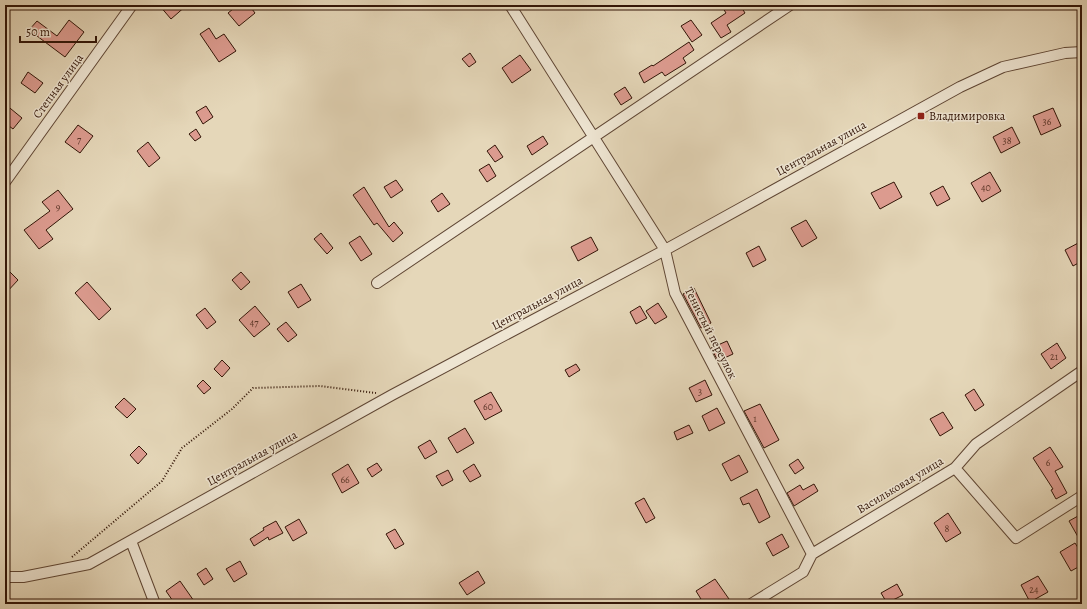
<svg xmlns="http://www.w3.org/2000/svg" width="1087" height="609" viewBox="0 0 1087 609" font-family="Alegreya,serif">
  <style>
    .building { fill: #dc9b8f; stroke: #321507 }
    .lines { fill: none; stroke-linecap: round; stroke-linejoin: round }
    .minor-casing { stroke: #5f4634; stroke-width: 12 }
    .path { stroke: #321507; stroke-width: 2; stroke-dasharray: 1 2; stroke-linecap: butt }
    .minor { stroke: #eee5d2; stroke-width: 10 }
    .poi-dot { fill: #8f2418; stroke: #eee5d2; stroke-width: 1.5 }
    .labels { text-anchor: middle; stroke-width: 3; stroke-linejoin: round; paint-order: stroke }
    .number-label { font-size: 10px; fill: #5c3629 }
    .street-label { font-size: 12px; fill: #321507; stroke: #eee5d2 }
    .poi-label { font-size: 12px; fill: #321507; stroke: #eee5d2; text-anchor: start }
  </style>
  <rect width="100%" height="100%" fill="#e5d7b9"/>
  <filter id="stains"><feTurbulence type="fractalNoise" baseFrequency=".005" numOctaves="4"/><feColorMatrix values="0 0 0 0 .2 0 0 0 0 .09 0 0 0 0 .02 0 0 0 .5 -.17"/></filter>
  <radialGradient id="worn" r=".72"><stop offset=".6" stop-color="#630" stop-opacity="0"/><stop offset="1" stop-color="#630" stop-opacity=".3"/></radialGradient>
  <!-- building -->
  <path class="building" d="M159 5H187L171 19Z
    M238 5H249L255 13 239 26 228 13Z
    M721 5H740L745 13 727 25 731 32 721 38 711 23 726 13Z
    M69 20 84 32 65 57 29 30 37 21 57 36Z
    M691 20 702 35 692 42 681 26Z
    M209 28 216 39 224 34 236 51 219 62 200 34Z
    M689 42 694 50 683 58 686 63 665 76 662 72 644 83 639 73 652 65 653 66Z
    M470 53 476 62 469 67 462 59Z
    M520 55 531 70 512 83 502 68Z
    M28 72 43 83 35 93 21 83Z
    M625 87 632 98 621 105 614 94Z
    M5 104 22 118 13 129 5 123Z
    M206 106 213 117 203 124 196 112Z
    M1053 108 1061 126 1041 135 1033 116Z
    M78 125 93 136 80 153 65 142Z
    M1012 127 1020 143 1001 153 993 137Z
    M196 129 201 137 195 141 189 134Z
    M543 136 548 144 532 155 527 146Z
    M148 142 160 158 149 167 137 151Z
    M495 145 503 157 495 162 487 151Z
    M489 164 496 176 487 182 479 170Z
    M990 172 1001 191 982 202 971 183Z
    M396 180 403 190 391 198 384 187Z
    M894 182 902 197 880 209 871 193Z
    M943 186 950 199 937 206 930 193Z
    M364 187 389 227 394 222 403 233 393 242 377 223 374 225 353 195Z
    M58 190 73 209 46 230 53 239 39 249 24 230 50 211 42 202Z
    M442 193 450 204 438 212 431 201Z
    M806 220 817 238 802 247 791 228Z
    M321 233 333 248 327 254 314 239Z
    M360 236 372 254 361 261 349 243Z
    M591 237 598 250 578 261 571 247Z
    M1082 241V261L1073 266 1065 250Z
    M759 246 766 260 753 267 746 253Z
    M5 267 18 280 5 294Z
    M241 272 250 282 241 290 232 280Z
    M87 282 111 309 99 320 75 293Z
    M301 284 311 300 298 308 288 292Z
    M694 288 711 323 701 328 683 294Z
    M658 303 667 317 655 324 646 311Z
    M255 306 270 324 254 337 239 320Z
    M640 306 647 318 636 324 630 312Z
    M205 308 216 322 207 329 196 315Z
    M286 322 297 335 288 342 277 329Z
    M727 341 733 354 718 361 711 348Z
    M1057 343 1066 358 1051 369 1041 354Z
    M222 360 230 368 222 377 214 369Z
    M576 364 580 370 569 377 565 370Z
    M203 380 211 388 204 394 197 386Z
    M705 380 712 395 696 402 689 388Z
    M974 389 984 405 975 411 965 395Z
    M491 392 502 411 485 420 474 401Z
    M124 398 136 409 127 418 115 407Z
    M760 404 779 440 764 448 744 411Z
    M717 408 725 423 709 431 702 416Z
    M943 412 953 428 940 436 930 419Z
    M689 425 693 433 677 440 674 432Z
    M465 428 474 443 457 453 448 438Z
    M430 440 437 452 425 459 418 447Z
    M139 446 147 454 138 464 130 455Z
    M1050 447 1063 467 1055 471 1067 493 1056 499 1051 490 1053 489 1033 458Z
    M739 455 748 472 731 481 722 464Z
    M798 459 804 468 795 474 789 465Z
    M377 463 382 470 372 477 367 469Z
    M348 464 359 483 342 493 332 474Z
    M474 464 481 476 470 482 463 471Z
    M448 470 453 480 442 486 436 476Z
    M814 484 818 491 794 506 787 493 800 485 803 490Z
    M757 489 770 517 759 523 749 503 743 505 740 498Z
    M644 498 655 518 646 523 635 503Z
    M948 513 961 533 946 542 934 523Z
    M1078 516 1082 523V544L1069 521Z
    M299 519 307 533 293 541 285 527Z
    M276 521 283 533 269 540 268 537 254 546 250 539 264 530 263 528Z
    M395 529 404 544 395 549 386 534Z
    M782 534 789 547 773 556 766 543Z
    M1075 543 1082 554V565L1071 571 1060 552Z
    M240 561 247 574 234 582 226 569Z
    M206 568 213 579 204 585 197 574Z
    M478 571 485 583 467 595 459 583Z
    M1038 576 1048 592 1030 602 1021 585Z
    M715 579 729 599 721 604H704L696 591Z
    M180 581 194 601 188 604H175L166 591Z
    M897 584 903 595 887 603 881 593Z"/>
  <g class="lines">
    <!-- minor casing -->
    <g class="minor-casing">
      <path id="minor" d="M510 5 665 250 675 293 812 554
        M5 182 132 5
        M377 283 790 5
        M955 468 1016 538 1082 496
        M131 541 155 604
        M5 577H23L89 564 392 395 665 250 960 87 1003 67 1065 53 1082 52
        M751 604 803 572 812 554 955 468 976 444 1082 371"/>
    </g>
    <!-- path -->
    <path class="path" d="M72 557 162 481 182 448 232 409 253 388 320 386 376 393"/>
    <!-- minor -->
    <use href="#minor" class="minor"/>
  </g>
  <!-- markers -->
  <rect class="poi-dot" x="917" y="112" width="8" height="8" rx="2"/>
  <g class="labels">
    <!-- number labels -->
    <g class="number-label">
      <text x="1047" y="125">36</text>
      <text x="79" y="143">7</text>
      <text x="1007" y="144">38</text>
      <text x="986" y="191">40</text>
      <text x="58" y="210">9</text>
      <text x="254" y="326">47</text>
      <text x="1054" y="360">21</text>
      <text x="700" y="395">3</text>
      <text x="488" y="410">60</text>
      <text x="755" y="422">1</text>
      <text x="1048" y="466">6</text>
      <text x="345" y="483">66</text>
      <text x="947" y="532">8</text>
      <text x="1034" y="593">24</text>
    </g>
    <!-- street labels -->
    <g class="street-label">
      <text transform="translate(58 86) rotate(-54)" y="4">Степная улица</text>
      <text transform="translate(821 148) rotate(-29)" y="4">Центральная улица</text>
      <text transform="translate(537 303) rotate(-28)" y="4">Центральная улица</text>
      <text transform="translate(711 333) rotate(63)" y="4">Тенистый переулок</text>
      <text transform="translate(252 458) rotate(-29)" y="4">Центральная улица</text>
      <text transform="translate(900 485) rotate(-31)" y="4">Васильковая улица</text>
    </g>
    <!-- poi labels -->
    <g class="poi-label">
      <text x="929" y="120">Владимировка</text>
    </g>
  </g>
  <!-- margin -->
  <rect width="1087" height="609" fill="none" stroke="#e5d7b9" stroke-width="20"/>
  <rect x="6" y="6" width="1075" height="597" fill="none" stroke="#321507" stroke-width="2"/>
  <rect x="10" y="10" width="1067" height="589" fill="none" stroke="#321507"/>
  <!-- scale -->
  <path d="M20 36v6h76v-6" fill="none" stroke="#321507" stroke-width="2"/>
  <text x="26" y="36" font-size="12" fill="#321507" stroke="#eee5d2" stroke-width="3" paint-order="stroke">50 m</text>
  <rect width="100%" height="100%" filter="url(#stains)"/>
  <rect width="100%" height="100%" fill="url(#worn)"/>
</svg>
